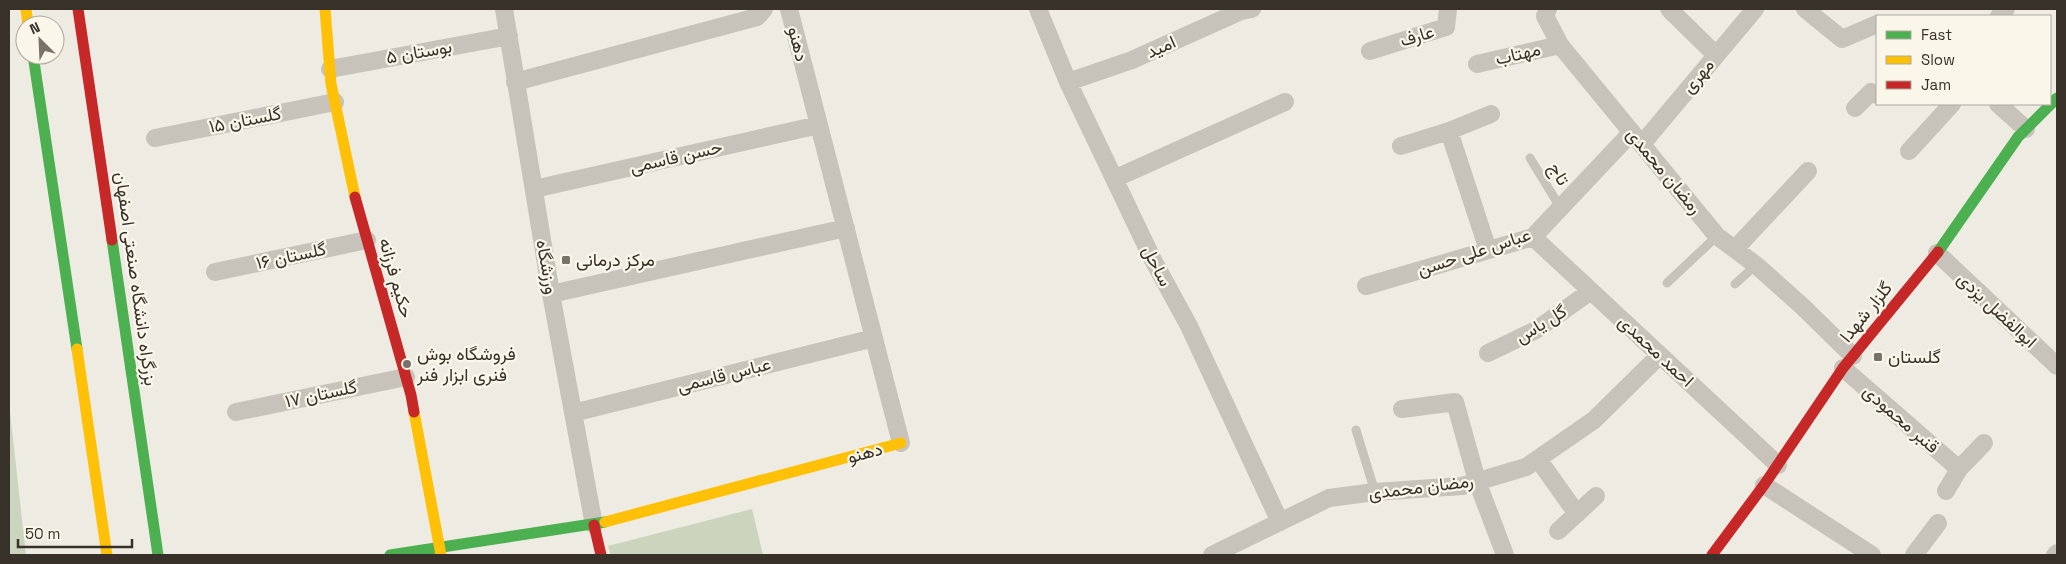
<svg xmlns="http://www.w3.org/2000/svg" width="2066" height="564" viewBox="0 0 2066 564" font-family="'Space Grotesk',Vazirmatn,sans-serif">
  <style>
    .green { fill: #cbd4bc }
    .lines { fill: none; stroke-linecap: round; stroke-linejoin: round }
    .lane { stroke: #c7c3bb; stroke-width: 9 }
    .street { stroke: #c7c3bb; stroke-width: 18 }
    .fast { stroke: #4caf50; stroke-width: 11 }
    .slow { stroke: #ffc107; stroke-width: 11 }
    .jam { stroke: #c62828; stroke-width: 11 }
    .poi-dot { fill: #78726a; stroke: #faf6ea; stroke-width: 2 }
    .labels { text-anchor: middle; stroke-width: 4.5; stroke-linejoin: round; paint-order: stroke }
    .street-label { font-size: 18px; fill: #383129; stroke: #faf6ea }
    .poi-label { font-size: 18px; fill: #383129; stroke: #faf6ea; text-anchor: start }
  </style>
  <rect width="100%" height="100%" fill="#eeebe3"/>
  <!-- green -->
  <path class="green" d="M9 403 26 555H9Z
    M752 509 763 555H611L608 546Z"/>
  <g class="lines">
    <!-- lane -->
    <path class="lane" d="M1530 158 1560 207
      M1667 283 1717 236
      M1735 284 1756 265
      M1356 430 1375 492"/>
    <!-- street -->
    <path class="street" d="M504 9 551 294 594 525
      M789 9 901 443
      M1038 9 1068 82 1153 260 1189 326 1280 522
      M1548 9 1545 16 1560 45 1717 236 1756 265 1802 306 1853 356
      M1669 9 1715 54
      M1805 9 1842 39 1877 24
      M1999 16 2006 9
      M1370 51 1446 27 1448 9
      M1477 64 1560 45
      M330 69 509 36
      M515 82 757 17 764 9
      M1068 82 1132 60 1241 11 1252 9
      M1998 104 2026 129
      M1855 108 1871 92 1877 95
      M1449 131 1488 250
      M155 138 335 102
      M1642 144 1755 9
      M1401 146 1449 131 1491 114
      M1909 151 1952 104
      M1116 178 1285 102
      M534 189 819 125
      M1533 237 1778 465
      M1735 249 1808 171
      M1937 253 2057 366
      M215 272 367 240
      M1366 286 1533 237 1632 132
      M551 294 846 228
      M1488 353 1536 330 1591 291
      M1843 368 1959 469
      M1402 409 1455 402 1477 481 1505 555
      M236 412 406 377
      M573 413 874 338
      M1538 459 1577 514
      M1764 485 1872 555
      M1946 491 1959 469 1984 443
      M1558 531 1596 496
      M1212 555 1329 498 1375 492 1462 486 1526 467 1594 420 1660 355
      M1914 555 1938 523
      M2055 555 2057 553"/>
    <!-- fast -->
    <path class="fast" d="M33 55 77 349
      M112 240 158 555
      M1938 252 2018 137 2057 98
      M390 555 605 522"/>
    <!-- slow -->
    <path class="slow" d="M26 9 28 25
      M325 9 331 84 355 197
      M77 349 107 555
      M414 412 441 555
      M605 522 901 443"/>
    <!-- jam -->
    <path class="jam" d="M78 9 112 240
      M355 197 411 395 414 412
      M594 525 601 555
      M1712 555 1764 485 1843 368 1938 252"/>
  </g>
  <!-- markers -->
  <g class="poi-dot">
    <rect x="561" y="255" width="10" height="10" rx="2.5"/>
    <rect x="1873" y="352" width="10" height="10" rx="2.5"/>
    <circle cx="407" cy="364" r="5"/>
  </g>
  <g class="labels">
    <!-- street labels -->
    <g class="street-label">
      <text transform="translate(1417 36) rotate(-17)" y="6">عارف</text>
      <text transform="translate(798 44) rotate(76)" y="6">دهنو</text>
      <text transform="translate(1161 47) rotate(-24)" y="6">امید</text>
      <text transform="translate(419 52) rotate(-10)" y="6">بوستان ۵</text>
      <text transform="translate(1518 54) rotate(-13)" y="6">مهتاب</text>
      <text transform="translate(1698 76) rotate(-50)" y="6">مهری</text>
      <text transform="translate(245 120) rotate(-11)" y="6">گلستان ۱۵</text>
      <text transform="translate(676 157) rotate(-13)" y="6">حسن قاسمی</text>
      <text transform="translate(1664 171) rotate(50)" y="6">رمضان محمدی</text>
      <text transform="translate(1559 174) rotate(59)" y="6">تاج</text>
      <text transform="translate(1474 252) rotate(-18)" y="6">عباس علی حسن</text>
      <text transform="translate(291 256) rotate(-12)" y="6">گلستان ۱۶</text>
      <text transform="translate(1157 266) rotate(63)" y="6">ساحل</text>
      <text transform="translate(547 267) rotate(80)" y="6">ورزشگاه</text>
      <text transform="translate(396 278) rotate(74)" y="6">حکیم فرزانه</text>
      <text transform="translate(136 279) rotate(82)" y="6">بزرگراه دانشگاه صنعتی اصفهان</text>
      <text transform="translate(1997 310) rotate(43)" y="6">ابوالفضل یزدی</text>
      <text transform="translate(1866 312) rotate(-51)" y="6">گلزار شهدا</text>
      <text transform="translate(1541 324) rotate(-31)" y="6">گل یاس</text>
      <text transform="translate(1656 351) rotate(43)" y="6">احمد محمدی</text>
      <text transform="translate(724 375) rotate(-14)" y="6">عباس قاسمی</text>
      <text transform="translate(321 394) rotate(-12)" y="6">گلستان ۱۷</text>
      <text transform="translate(1901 419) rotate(41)" y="6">قنبر محمودی</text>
      <text transform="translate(865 453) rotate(-15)" y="6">دهنو</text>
      <text transform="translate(1421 487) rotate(-7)" y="6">رمضان محمدی</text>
    </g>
    <!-- poi labels -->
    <g class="poi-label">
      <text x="576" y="266">مرکز درمانی</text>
      <text x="417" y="360">فروشگاه بوش<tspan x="417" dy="21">فنری ابزار فنر</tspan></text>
      <text x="1888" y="363">گلستان</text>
    </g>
  </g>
  <!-- border -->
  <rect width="2066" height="564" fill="none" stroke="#383129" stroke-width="20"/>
  <!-- legend -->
  <rect x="1876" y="15" width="175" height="90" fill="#faf6ea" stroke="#aca79d"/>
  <rect x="1886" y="31" width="25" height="8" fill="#4caf50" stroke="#aca79d"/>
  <text x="1921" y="40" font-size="15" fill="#383129">Fast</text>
  <rect x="1886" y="56" width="25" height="8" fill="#ffc107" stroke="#aca79d"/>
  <text x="1921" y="65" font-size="15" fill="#383129">Slow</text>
  <rect x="1886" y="81" width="25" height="8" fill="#c62828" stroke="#aca79d"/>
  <text x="1921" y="90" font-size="15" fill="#383129">Jam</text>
  <!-- north arrow -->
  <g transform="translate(40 40) rotate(336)"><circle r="24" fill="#faf6ea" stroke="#aca79d"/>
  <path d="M0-4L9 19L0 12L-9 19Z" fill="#78726a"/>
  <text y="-8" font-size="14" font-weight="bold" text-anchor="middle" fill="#383129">N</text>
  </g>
  <!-- scale -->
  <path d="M18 539v8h114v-8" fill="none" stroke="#383129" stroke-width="2.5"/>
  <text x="25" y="539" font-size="15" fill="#383129" stroke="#faf6ea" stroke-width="4" paint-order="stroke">50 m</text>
</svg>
